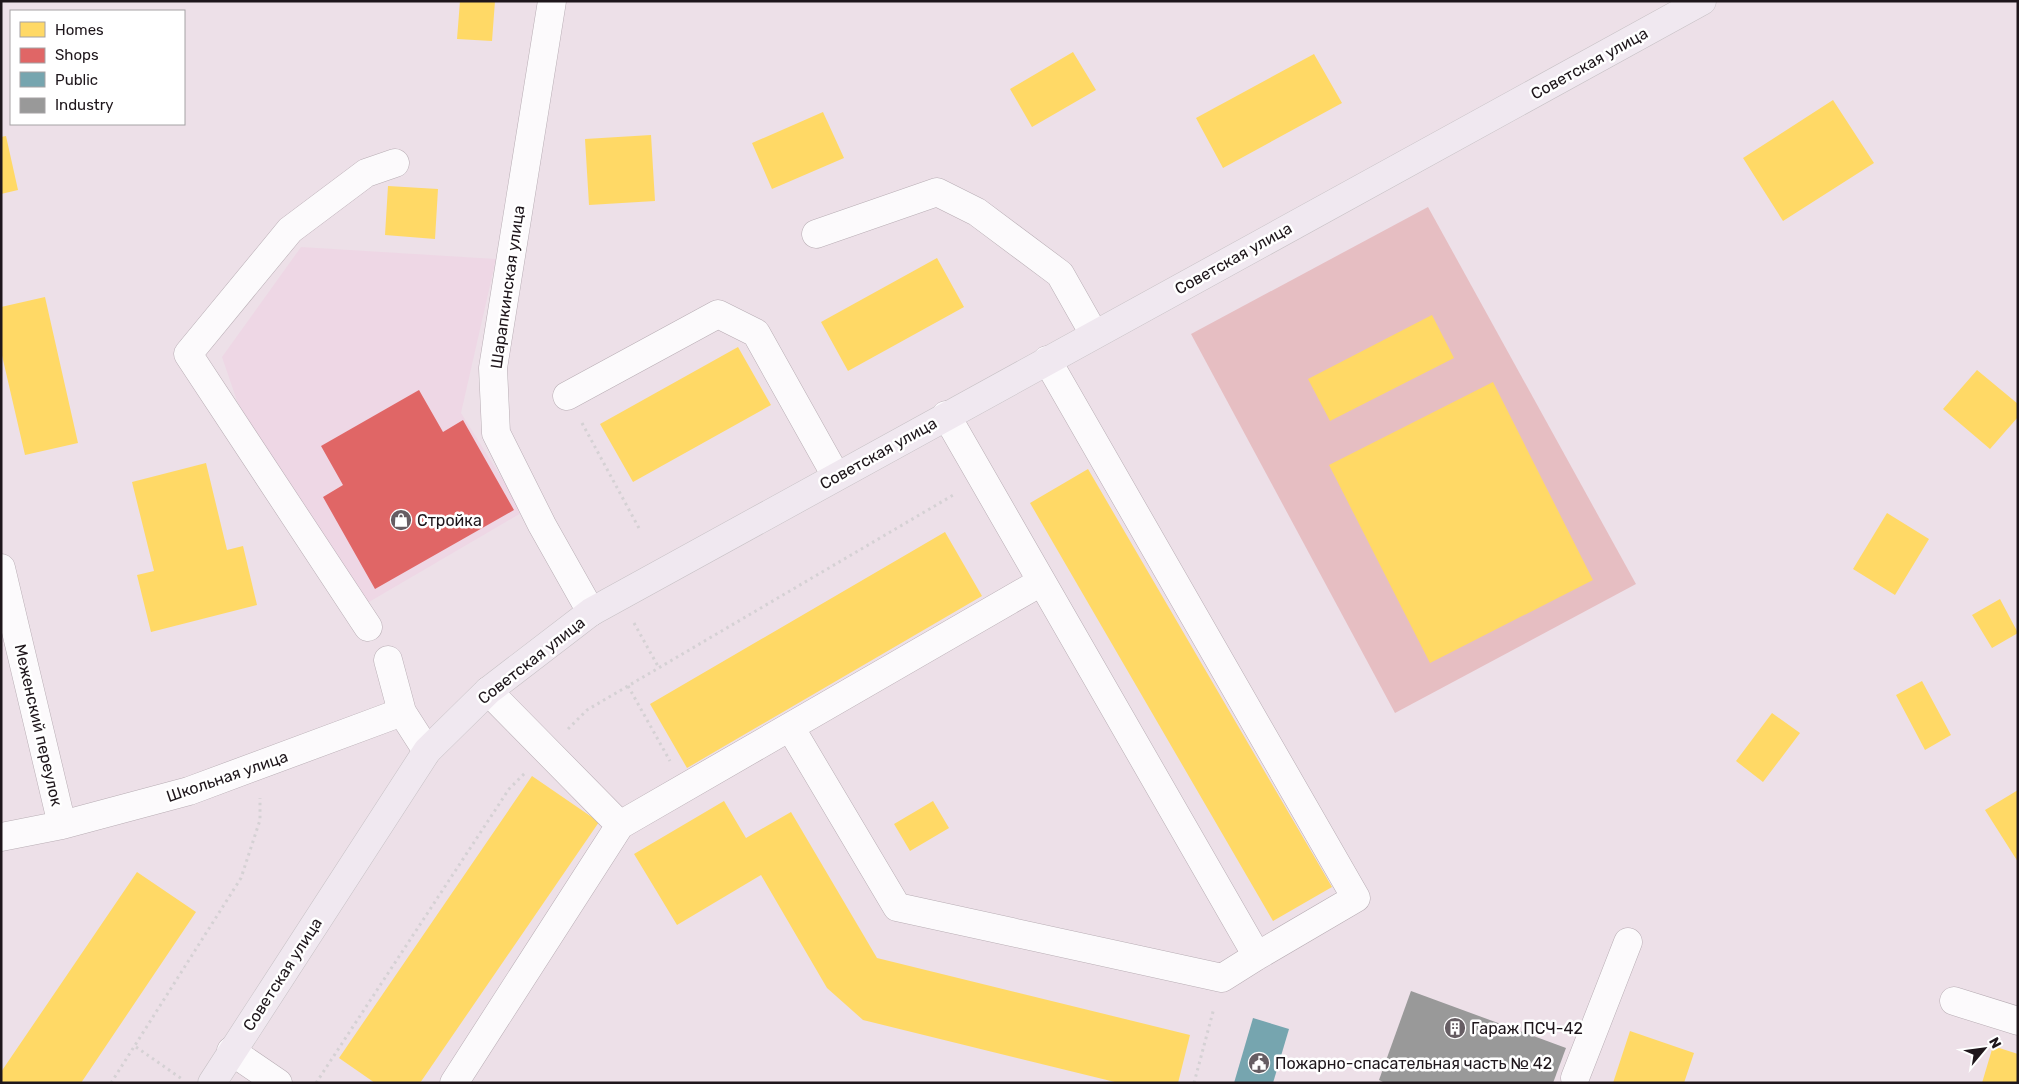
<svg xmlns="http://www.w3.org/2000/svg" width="2019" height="1084" viewBox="0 0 2019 1084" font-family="Rubik,sans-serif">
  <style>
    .built { fill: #eed7e5 }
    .green { fill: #e6bec2 }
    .homes { fill: #ffd966 }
    .shops { fill: #e06666 }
    .public { fill: #76a5af }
    .industry { fill: #999 }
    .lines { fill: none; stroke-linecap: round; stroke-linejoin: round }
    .minor-casing { stroke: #b8adb4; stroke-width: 29 }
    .major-casing { stroke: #c7c1c5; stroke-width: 29 }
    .path { stroke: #d5d1d4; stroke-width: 3; stroke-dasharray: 2.5 4; stroke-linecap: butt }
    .minor { stroke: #fcfafc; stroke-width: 28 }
    .major { stroke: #f0e8f0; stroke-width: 28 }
    .labels { text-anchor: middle; stroke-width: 5; stroke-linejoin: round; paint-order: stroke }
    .street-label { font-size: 16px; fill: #1e161b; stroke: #fff }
    .poi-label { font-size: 16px; fill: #1e161b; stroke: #fff; text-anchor: start }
  </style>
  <rect width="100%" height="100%" fill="#ede0e8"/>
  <!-- built -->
  <path class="built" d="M301 247 496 259 461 413 523 512 357 609 237 401 222 357Z"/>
  <!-- green -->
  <path class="green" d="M1428 207 1636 584 1395 713 1191 334Z"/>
  <!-- homes -->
  <path class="homes" d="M460 1H495L492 41 457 39Z
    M1073 52 1096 90 1032 127 1010 89Z
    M1314 54 1342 103 1223 168 1196 118Z
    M1833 100 1874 163 1783 221 1743 158Z
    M823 112 844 158 772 189 752 143Z
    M651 135 655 201 589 205 585 139Z
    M6 136 18 190 1 194V137Z
    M388 186 438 189 435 239 385 235Z
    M937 258 964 307 848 371 821 322Z
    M45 297 78 443 25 455 1 351V307Z
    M1432 315 1454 358 1330 421 1308 379Z
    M738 347 771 405 633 482 600 424Z
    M1977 370 2018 404V417L1990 449 1943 409Z
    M1493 382 1593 580 1430 663 1329 465Z
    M206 463 227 550 243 546 257 605 151 632 137 575 154 571 132 482Z
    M1088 469 1332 887 1273 921 1030 503Z
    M1887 513 1929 539 1895 595 1853 569Z
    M945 532 982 596 687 768 650 704Z
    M2000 599 2018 633 1992 648 1972 615Z
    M1922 681 1951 735 1925 750 1896 695Z
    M1772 713 1800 733 1763 782 1736 761Z
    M532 776 599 822 420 1083H375L339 1058Z
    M2018 790V862L1985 810Z
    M724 801 746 838 791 812 877 958 1190 1035 1178 1083H1119L863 1020 827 988 761 875 677 925 634 854Z
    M933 801 949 828 910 851 894 824Z
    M137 872 196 912 81 1083H1V1072Z
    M1630 1031 1694 1053 1684 1083H1613Z
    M1993 1046 2018 1054V1083H1982Z"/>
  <!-- shops -->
  <path class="shops" d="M419 390 443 432 463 420 514 510 375 589 323 497 343 485 321 446Z"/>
  <!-- public -->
  <path class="public" d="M1253 1018 1289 1029 1273 1083H1234Z"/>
  <!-- industry -->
  <path class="industry" d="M1411 991 1566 1048 1553 1083H1385L1379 1080Z"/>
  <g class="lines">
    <!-- minor casing -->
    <g class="minor-casing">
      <path id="minor" d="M552 1 493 368 496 433 542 525 591 612
        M816 234 937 192 977 212 1060 274 1094 334
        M567 396 718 314 756 333 836 476
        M946 415 1257 956 1356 898 1047 360
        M1 568 62 825
        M368 627 188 354 290 230 366 173 395 163
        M388 660 402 712
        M488 691 620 825
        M790 727 897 907 1222 978 1257 956
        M1 837 62 825 189 791 402 712 427 751
        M1954 1001 2018 1021
        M231 1051 278 1083
        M1575 1078 1628 942
        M454 1083 620 825 1041 582"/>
    </g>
    <!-- major casing -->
    <g class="major-casing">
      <path id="major" d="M212 1083 427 751 488 691 591 612 1702 1"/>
    </g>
    <!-- path -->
    <path class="path" d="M582 423 640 530
      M634 623 659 668
      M628 686 670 761
      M568 729 587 710 955 494
      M136 1047 182 1079
      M111 1083 241 878 260 820V798
      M316 1083 509 789 525 773
      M1194 1083 1214 1008"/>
    <!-- minor -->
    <use href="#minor" class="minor"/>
    <!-- major -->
    <use href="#major" class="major"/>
  </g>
  <!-- icons -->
  <defs>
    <g id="shop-disc" transform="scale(1.125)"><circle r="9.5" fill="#665d63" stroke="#fff"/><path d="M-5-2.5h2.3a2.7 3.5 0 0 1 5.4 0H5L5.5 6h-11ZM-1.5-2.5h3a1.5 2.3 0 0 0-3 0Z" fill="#fff"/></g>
    <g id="building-disc" transform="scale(1.125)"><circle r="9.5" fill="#665d63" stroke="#fff"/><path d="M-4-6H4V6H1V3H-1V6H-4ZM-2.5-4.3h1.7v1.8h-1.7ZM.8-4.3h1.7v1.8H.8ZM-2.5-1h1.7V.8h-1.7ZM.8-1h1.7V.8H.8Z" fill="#fff"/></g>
    <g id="civic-disc" transform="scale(1.125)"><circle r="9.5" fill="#665d63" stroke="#fff"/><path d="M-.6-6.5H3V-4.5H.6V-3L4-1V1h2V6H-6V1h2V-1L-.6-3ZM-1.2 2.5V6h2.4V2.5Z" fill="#fff"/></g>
  </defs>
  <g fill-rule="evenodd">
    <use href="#shop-disc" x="401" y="520"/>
    <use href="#building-disc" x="1455" y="1028"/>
    <use href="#civic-disc" x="1259" y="1063"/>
  </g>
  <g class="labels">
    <!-- street labels -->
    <g class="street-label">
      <text transform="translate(1589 63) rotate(-29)" y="6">Советская улица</text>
      <text transform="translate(1233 258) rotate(-29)" y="6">Советская улица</text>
      <text transform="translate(507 287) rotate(-82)" y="6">Шарапкинская улица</text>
      <text transform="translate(878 453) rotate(-29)" y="6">Советская улица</text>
      <text transform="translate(531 660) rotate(-38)" y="6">Советская улица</text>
      <text transform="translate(39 725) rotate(77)" y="6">Меженский переулок</text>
      <text transform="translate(227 776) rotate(-19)" y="6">Школьная улица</text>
      <text transform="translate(282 974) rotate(-57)" y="6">Советская улица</text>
    </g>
    <!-- poi labels -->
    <g class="poi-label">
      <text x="417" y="526">Стройка</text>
      <text x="1471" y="1034">Гараж ПСЧ-42</text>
      <text x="1275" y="1069">Пожарно-спасательная часть № 42</text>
    </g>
  </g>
  <!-- border -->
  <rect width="2019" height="1084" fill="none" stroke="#1e161b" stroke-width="5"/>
  <!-- legend -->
  <rect x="10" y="10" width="175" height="115" fill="#ffffff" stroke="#a5a2a4"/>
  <rect x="20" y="22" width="25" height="15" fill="#ffd966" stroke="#a5a2a4"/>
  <text x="55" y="35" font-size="15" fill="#1e161b">Homes</text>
  <rect x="20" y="48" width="25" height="15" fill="#e06666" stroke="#a5a2a4"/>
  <text x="55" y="60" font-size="15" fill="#1e161b">Shops</text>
  <rect x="20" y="72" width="25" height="15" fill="#76a5af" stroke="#a5a2a4"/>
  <text x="55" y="85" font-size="15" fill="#1e161b">Public</text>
  <rect x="20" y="98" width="25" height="15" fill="#999999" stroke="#a5a2a4"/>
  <text x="55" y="110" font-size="15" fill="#1e161b">Industry</text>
  <!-- north arrow -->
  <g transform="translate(1984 1049) rotate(61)" stroke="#ffffff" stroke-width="4" paint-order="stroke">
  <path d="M0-4L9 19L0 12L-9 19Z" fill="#1e161b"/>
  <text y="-8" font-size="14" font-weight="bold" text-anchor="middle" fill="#1e161b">N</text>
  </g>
</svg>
